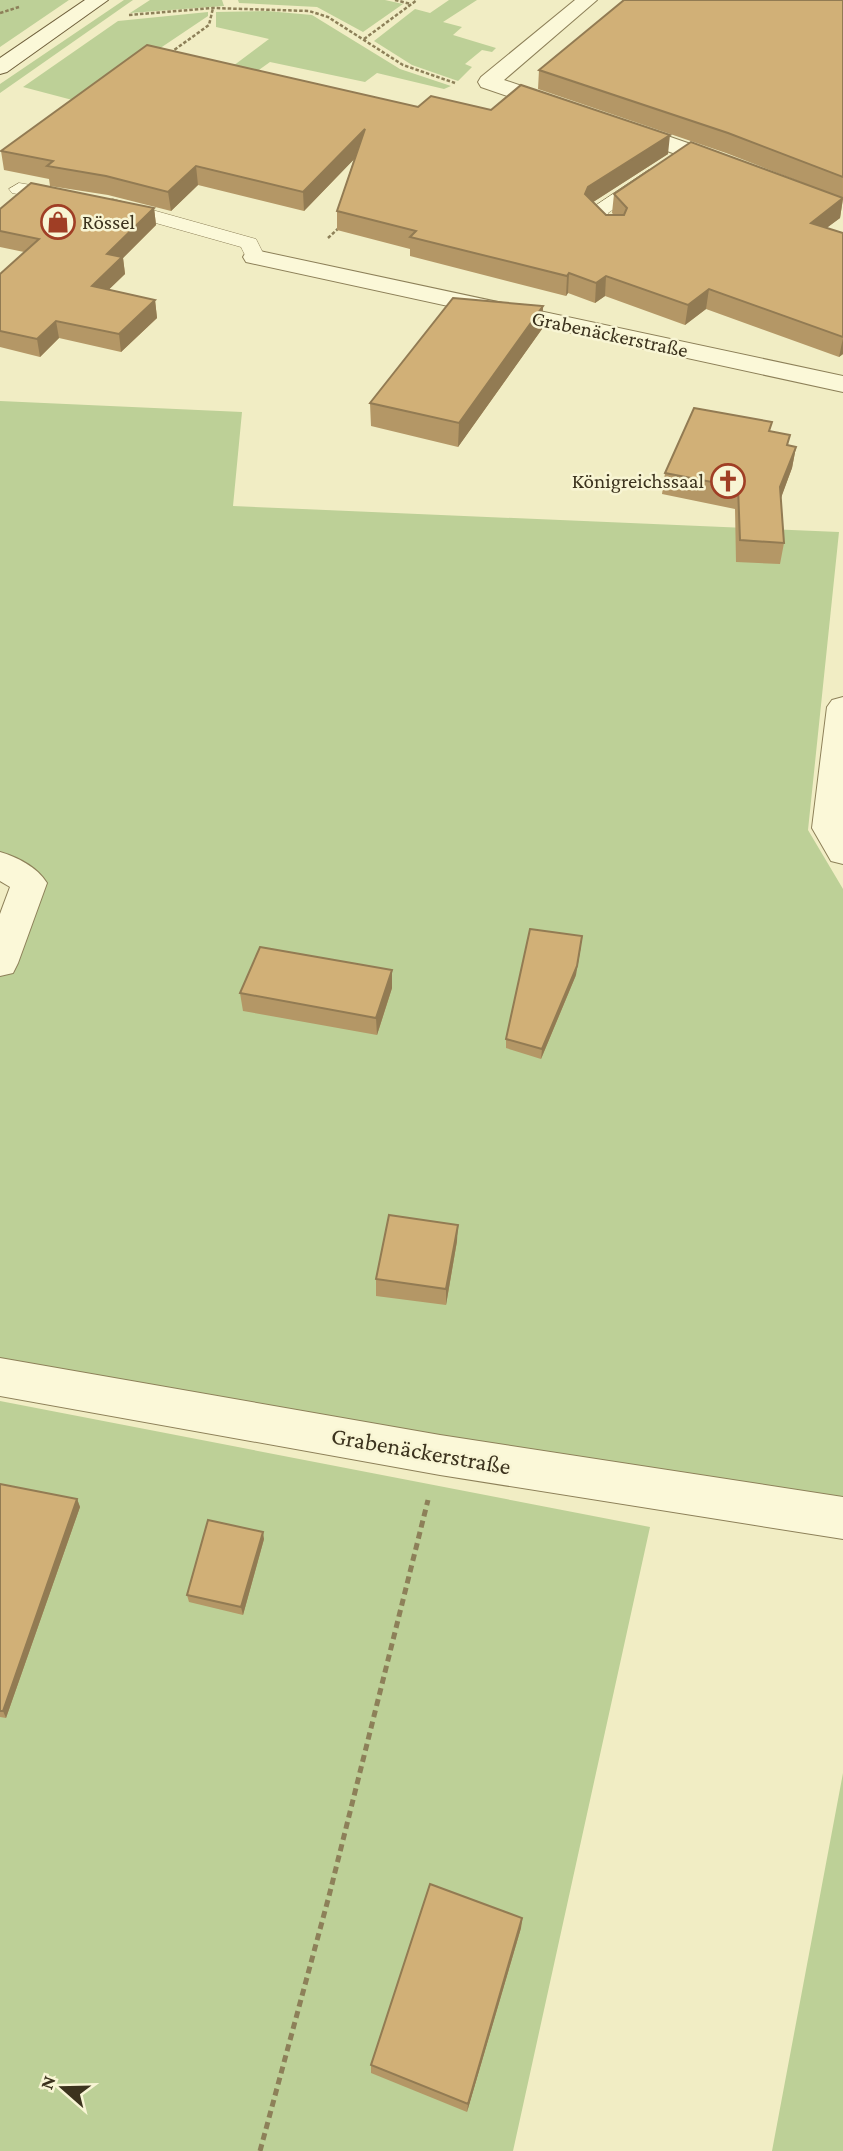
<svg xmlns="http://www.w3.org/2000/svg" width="843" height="2151" viewBox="0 0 843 2151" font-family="'Crimson Pro',serif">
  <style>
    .green { fill: #bdd097 }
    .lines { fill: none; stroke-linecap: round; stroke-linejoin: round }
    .lane-casing { stroke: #8d8059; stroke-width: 1 }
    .street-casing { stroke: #8d8059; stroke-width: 2 }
    .secondary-casing { stroke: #6f603c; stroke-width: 2 }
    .path-far1 { stroke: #8d8059; stroke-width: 2.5; stroke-dasharray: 3.5 2; stroke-linecap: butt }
    .path { stroke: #8d8059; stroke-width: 5; stroke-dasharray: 7 4.5; stroke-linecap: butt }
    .lane { fill: #fbf8d8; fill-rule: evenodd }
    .street { fill: #fbf8d8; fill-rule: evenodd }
    .secondary { fill: #fbf8d8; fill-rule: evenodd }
    .wall { fill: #b49766 }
    .shaded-wall { fill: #927b53 }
    .building { fill: #d1b077; stroke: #927b53; stroke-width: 2 }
    .labels { text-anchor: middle; stroke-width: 5; stroke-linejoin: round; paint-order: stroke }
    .far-poi-label { font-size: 21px; fill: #3c331e; stroke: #f8f5d4; text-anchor: start }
    .far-street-label { font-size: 21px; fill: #3c331e; stroke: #f8f5d4 }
    .street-label { font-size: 24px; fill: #3c331e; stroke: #f8f5d4 }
  </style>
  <rect width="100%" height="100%" fill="#f1edc4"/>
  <!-- green -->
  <path class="green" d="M0 0H69L0 47Z
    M124 0H133L0 93V84Z
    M150 0H222L224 6 130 13Z
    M238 0H385L403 4 363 32 317 7 239 3Z
    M449 0H477L443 22 462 27 453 35 496 48 492 52 482 50 465 64 472 67 458 81 412 65 374 41 415 9 430 13Z
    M267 11 312 15 400 69 451 86 444 89 377 73 365 82 270 62 256 72 233 66 269 39 216 27V12Z
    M208 12V16L80 102 23 87 118 21Z
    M0 401 242 412 233 506 839 532 808 830 843 889V1518L0 1377V963L29 883 0 864Z
    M0 1401 650 1527 513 2151H0Z
    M843 1773V2151H772Z"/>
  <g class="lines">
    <!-- lane casing -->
    <g class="lane-casing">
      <path id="lane" d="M649 170 658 176 656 180 608 213 623 229 613 235 606 233 586 212Z
        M19 183 66 191 76 197 66 203 12 193 9 189Z
        M113 199 256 239 265 257 262 261H248L241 247 106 209 103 205 106 201Z"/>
    </g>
    <!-- street casing -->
    <g class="street-casing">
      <path id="street" d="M575 0H597L504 80 572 103 575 108 572 113H556L481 87 478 82 481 77Z
        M621 120 740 161 743 166 732 173 724 171 613 132 610 127 613 122Z
        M255 250 843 376V392L246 262 243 257 246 252Z
        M843 697V864L831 861 812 828 827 707 832 700Z
        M0 852C17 857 37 867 47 883L18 963 13 973 0 976V914L10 887 0 881Z
        M0 1358 440 1435 843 1497V1539L440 1475 0 1396Z"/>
    </g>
    <!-- secondary casing -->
    <g class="secondary-casing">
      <path id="secondary" d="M85 0H108L7 72 0 74V58Z"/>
    </g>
    <!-- path-far1 -->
    <path class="path-far1" d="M395 0 411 4
      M0 13 19 7
      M129 15 213 8 309 11 328 17 403 65 455 83
      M364 39 417 0
      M170 53 209 25 213 8
      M328 238 342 225"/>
    <!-- path -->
    <path class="path" d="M260 2151 329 1896 428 1500"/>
    <!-- lane -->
    <use href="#lane" class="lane"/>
    <!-- street -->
    <use href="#street" class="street"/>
    <!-- secondary -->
    <use href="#secondary" class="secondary"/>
  </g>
  <!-- wall -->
  <path class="wall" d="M843 0V199L840 218 826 228 843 233V354L839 357 706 309 685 325 605 296 595 303 568 293 566 296 410 256V249L337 230V211L354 159 304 211 198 185 171 211 108 195 50 186 49 179 4 170 1 151 418 107 668 154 593 202 606 215H614L612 213 614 194 834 195 726 153 538 89 539 70Z
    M154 208 156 225 123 258 125 274 108 290 155 300 157 318 121 352 59 338 40 357 0 347V274L24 252 0 247V209Z
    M543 306 542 329 458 447 371 426 370 403Z
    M770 431 788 445 796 447 792 468 781 497 784 543 780 564 736 562 735 509 662 494 665 473Z
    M576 975 541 1059 506 1048V1039Z
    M392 988 377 1035 243 1011 240 993Z
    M457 1241 446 1305 376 1296V1279Z
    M0 1484 77 1499 80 1507 6 1718 0 1717Z
    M264 1539 243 1615 189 1602 187 1595Z
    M522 1918 521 1928 467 2112 371 2073V2065Z"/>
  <!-- shaded-wall -->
  <path class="shaded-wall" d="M365 129V148L304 211 303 192Z
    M670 135 668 154 587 206 585 194 588 187Z
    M196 166 198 185 171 211 168 192Z
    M843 198 840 218 808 242 811 223Z
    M154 208 156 225 123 258 125 274 94 304 92 286 107 254Z
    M569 273 568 293 566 296 567 276Z
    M606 276 605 296 595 303 596 283Z
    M709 289 706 309 685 325 688 305Z
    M155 300 157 318 121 352 119 334Z
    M543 306 542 329 458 447 459 423Z
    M56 321 59 338 40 357 37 339Z
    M843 338V354L839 357Z
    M796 447 792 468 777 509 780 487Z
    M581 946 576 975 541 1059 542 1049Z
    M392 970V988L377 1035 376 1018Z
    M458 1225 457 1241 446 1305V1289Z
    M77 1499 80 1507 6 1718 3 1711Z
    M263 1532 264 1539 243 1615 241 1607Z
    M522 1918 521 1928 467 2112 468 2104Z"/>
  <!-- building -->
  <path class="building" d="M624 0H843V177L728 133 539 70Z
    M147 45 418 107 431 96 491 110 521 85 670 135 588 187 585 194 606 215H624L627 208 614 194 691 142 843 198 811 223 843 233V337L709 289 688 305 606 276 596 283 569 273 567 276 410 237 416 231 337 211 365 129 303 192 196 166 168 192 106 176 47 166 53 161 1 151Z
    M31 183 154 208 107 254 122 257 92 286 155 300 119 334 56 321 37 339 0 331V274L39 239 0 231V209Z
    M453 298 543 306 459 423 370 403Z
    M694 408 772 422 769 431 790 435 787 445 796 447 780 487 784 543 740 540 738 487 665 473Z
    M530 929 582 936 577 966 542 1049 506 1039Z
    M260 947 392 970 376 1018 240 993Z
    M389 1215 458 1225 446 1289 376 1279Z
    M0 1484 77 1499 3 1711H0Z
    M208 1520 263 1532 241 1607 187 1595Z
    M430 1884 522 1918 468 2104 371 2065Z"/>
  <!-- icons -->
  <defs>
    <g id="shop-ring" transform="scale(1.75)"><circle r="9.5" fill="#f8f5d4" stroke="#a03e25" stroke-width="1.5"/><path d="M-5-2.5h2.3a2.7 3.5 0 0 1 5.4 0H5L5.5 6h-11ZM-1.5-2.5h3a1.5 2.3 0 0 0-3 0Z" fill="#a03e25"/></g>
    <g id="church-ring" transform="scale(1.75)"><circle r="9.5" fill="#f8f5d4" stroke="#a03e25" stroke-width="1.5"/><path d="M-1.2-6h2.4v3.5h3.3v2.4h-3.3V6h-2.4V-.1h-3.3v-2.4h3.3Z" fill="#a03e25"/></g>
  </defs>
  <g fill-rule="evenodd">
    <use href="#shop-ring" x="58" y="222"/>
    <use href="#church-ring" x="728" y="481"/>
  </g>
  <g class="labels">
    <!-- far-poi labels -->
    <g class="far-poi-label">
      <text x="82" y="229">Rössel</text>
      <text x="704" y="488" text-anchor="end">Königreichssaal</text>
    </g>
    <!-- far-street labels -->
    <g class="far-street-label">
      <text transform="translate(610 334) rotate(12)" y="7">Grabenäckerstraße</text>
    </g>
    <!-- street labels -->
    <g class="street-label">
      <text transform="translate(421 1451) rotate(10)" y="8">Grabenäckerstraße</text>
    </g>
  </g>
  <!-- north arrow -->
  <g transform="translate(63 2088) rotate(290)" stroke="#f8f5d4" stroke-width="5" paint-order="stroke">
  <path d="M0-5L12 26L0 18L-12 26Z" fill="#3c331e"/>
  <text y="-10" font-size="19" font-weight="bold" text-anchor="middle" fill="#3c331e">N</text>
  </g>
</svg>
